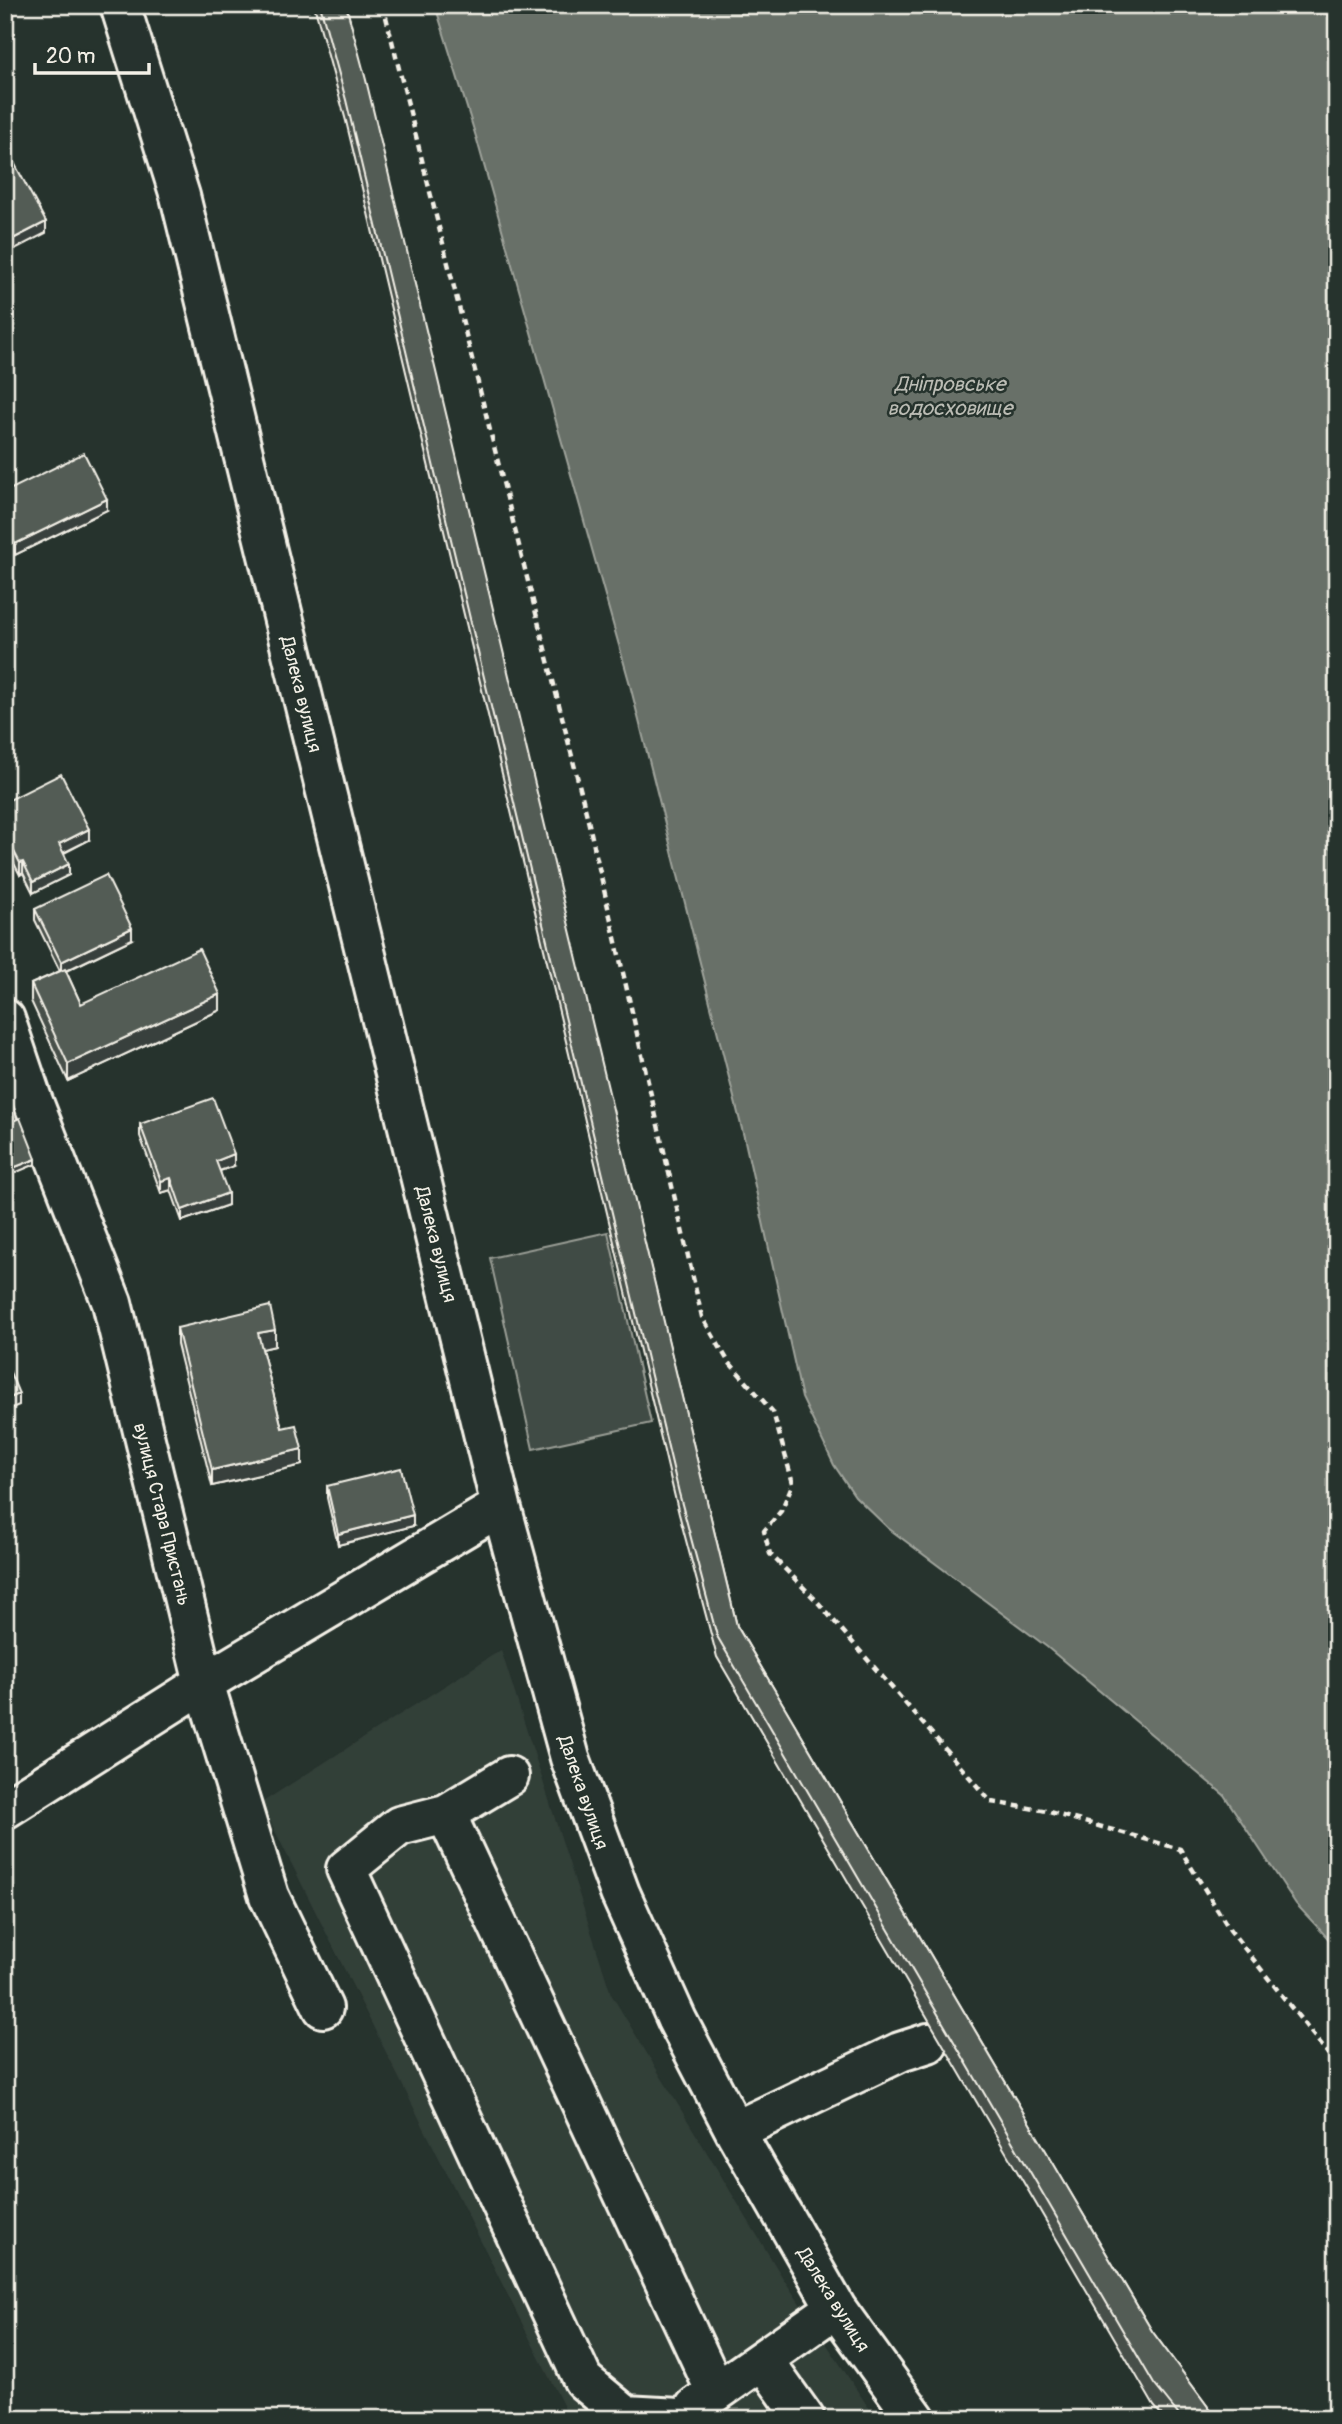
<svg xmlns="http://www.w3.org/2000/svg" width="1342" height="2424" viewBox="0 0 1342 2424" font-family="Pangolin,sans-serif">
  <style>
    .built { fill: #333f39 }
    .green { fill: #414b45; stroke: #9a9e96; stroke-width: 2 }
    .water { fill: #676f68; stroke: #9fa39b; stroke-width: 2 }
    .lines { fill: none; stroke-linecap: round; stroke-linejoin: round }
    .minor-casing { stroke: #f4f1e8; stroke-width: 44 }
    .path { stroke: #f4f1e8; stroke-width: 4.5; stroke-dasharray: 7 5; stroke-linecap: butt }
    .minor { stroke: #26332d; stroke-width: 38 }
    .wall { fill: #474f49; stroke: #f4f1e8; stroke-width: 2 }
    .shaded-wall { fill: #39403c; stroke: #f4f1e8; stroke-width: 2 }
    .building { fill: #525c55; stroke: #f4f1e8; stroke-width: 2 }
    .labels { text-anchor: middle; stroke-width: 5; stroke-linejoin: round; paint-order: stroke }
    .street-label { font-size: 19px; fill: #f4f1e8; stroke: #26332d }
    .water-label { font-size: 21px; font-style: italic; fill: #bcbdb5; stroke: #26332d }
  </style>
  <rect width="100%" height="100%" fill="#26332d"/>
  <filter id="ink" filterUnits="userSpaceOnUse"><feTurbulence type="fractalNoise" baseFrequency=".0143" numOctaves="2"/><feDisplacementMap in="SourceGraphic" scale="14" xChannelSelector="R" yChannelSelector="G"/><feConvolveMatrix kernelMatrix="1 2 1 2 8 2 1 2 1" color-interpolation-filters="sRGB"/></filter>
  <g filter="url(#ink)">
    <!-- built -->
    <path class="built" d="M501 1650 611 1994 781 2275 876 2419H570L261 1803Z"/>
    <!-- green -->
    <path class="green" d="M608 1232 651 1423 533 1449 490 1258Z"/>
    <!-- water -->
    <path class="water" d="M435 5H1337V1948L1296 1904 1224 1795 1047 1647 888 1528 855 1496 834 1465 802 1398 745 1141 629 681 477 140Z"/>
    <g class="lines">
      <!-- minor casing -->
      <g class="minor-casing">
        <path id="minor" d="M120 5 180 196 501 1506 570 1758 620 1893 677 2020 735 2131 836 2308 916 2419
          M5 1019 32 1099 112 1303 204 1683 501 1506
          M509 1776 446 1814 716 2392
          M5 1809 204 1683 269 1896 323 2008
          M446 1814 399 1826 346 1869 583 2380 625 2415 680 2418
          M735 2131 900 2052 928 2043
          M763 2360 805 2419
          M695 2407 836 2308"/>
      </g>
      <!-- path -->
      <path class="path" d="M383 5 588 820 702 1317 728 1361 773 1412 793 1483 781 1511 764 1531 770 1554 815 1599 991 1802 1042 1810 1180 1849 1230 1930 1337 2065"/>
      <!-- minor -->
      <use href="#minor" class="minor"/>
    </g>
    <!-- wall -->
    <path class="wall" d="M314 5H346L737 1626 1152 2331 1217 2419H1165L1154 2406 717 1657 679 1514 346 121Z
      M5 492 107 510 15 555 5 536Z
      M5 802 89 840 64 853 69 875 33 893 23 873 20 875 5 846Z
      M35 909 132 939 66 971 81 1004 220 1010 68 1081 31 1001V984L60 971 35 920Z
      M140 1124 234 1166 220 1171 228 1205 182 1221 171 1190 161 1193 140 1136Z
      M177 1328 275 1346 262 1349 282 1428 302 1465 212 1486 177 1344Z
      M327 1486 413 1526 338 1545 327 1498Z"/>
    <!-- shaded-wall -->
    <path class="shaded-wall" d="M46 222V233L5 254V243Z
      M12 333V344L5 349V337Z
      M107 499V510L15 555V544Z
      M89 829V840L59 855V844Z
      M23 862V873L20 875V863Z
      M69 864V875L33 893V882Z
      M132 928V939L61 973V962Z
      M220 994V1010L68 1081V1064Z
      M234 1154V1166L216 1172V1161Z
      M36 1159V1164L5 1177V1171Z
      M171 1178V1190L161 1193V1181Z
      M228 1193V1205L182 1221V1210Z
      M275 1330V1346L258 1350V1333Z
      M19 1394V1405L5 1411V1400Z
      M11 1421V1432L5 1435V1423Z
      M302 1449V1465L212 1486V1470Z
      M413 1515V1526L338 1545V1534Z"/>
    <!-- building -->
    <path class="building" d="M320 5H346L366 80 737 1626 1152 2331 1217 2419H1182L1154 2384 717 1636 679 1493 346 100Z
      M11 157 46 222 5 243V160Z
      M5 323 12 333 5 337Z
      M84 453 107 499 15 544 5 525V492Z
      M61 774 89 829 59 844 69 864 33 882 23 862 20 863 5 834V802Z
      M106 875 132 928 61 962 35 909Z
      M199 949 220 994 68 1064 31 984 65 969 81 1004Z
      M213 1098 234 1154 216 1161 228 1193 182 1210 171 1178 161 1181 140 1124Z
      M20 1118 36 1159 5 1171V1124Z
      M270 1306 275 1330 258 1333 282 1428 296 1425 302 1449 212 1470 177 1328Z
      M9 1370 19 1394 5 1400V1371Z
      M5 1407 11 1421 5 1423Z
      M401 1468 413 1515 338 1534 327 1486Z"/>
  </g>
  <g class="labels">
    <!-- street labels -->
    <g class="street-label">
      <text transform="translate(302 694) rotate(76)" y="7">Далека вулиця</text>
      <text transform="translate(437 1244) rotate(76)" y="7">Далека вулиця</text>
      <text transform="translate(163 1514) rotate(76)" y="7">вулиця Стара Пристань</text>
      <text transform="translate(584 1792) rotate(71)" y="7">Далека вулиця</text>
      <text transform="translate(834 2299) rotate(58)" y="7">Далека вулиця</text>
    </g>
    <!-- water labels -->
    <g class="water-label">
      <text x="950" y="391">Дніпровське<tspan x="950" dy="24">водосховище</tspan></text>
    </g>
  </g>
  <!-- margin -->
  <rect width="1342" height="2424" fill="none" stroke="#26332d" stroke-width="28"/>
  <rect x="14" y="14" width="1314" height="2396" fill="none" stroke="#f4f1e8" stroke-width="2.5" filter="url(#ink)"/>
  <!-- scale -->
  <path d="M35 63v10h114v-10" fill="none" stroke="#f4f1e8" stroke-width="3.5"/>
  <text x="46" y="63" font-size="21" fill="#f4f1e8" stroke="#26332d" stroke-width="5" paint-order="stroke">20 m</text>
</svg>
